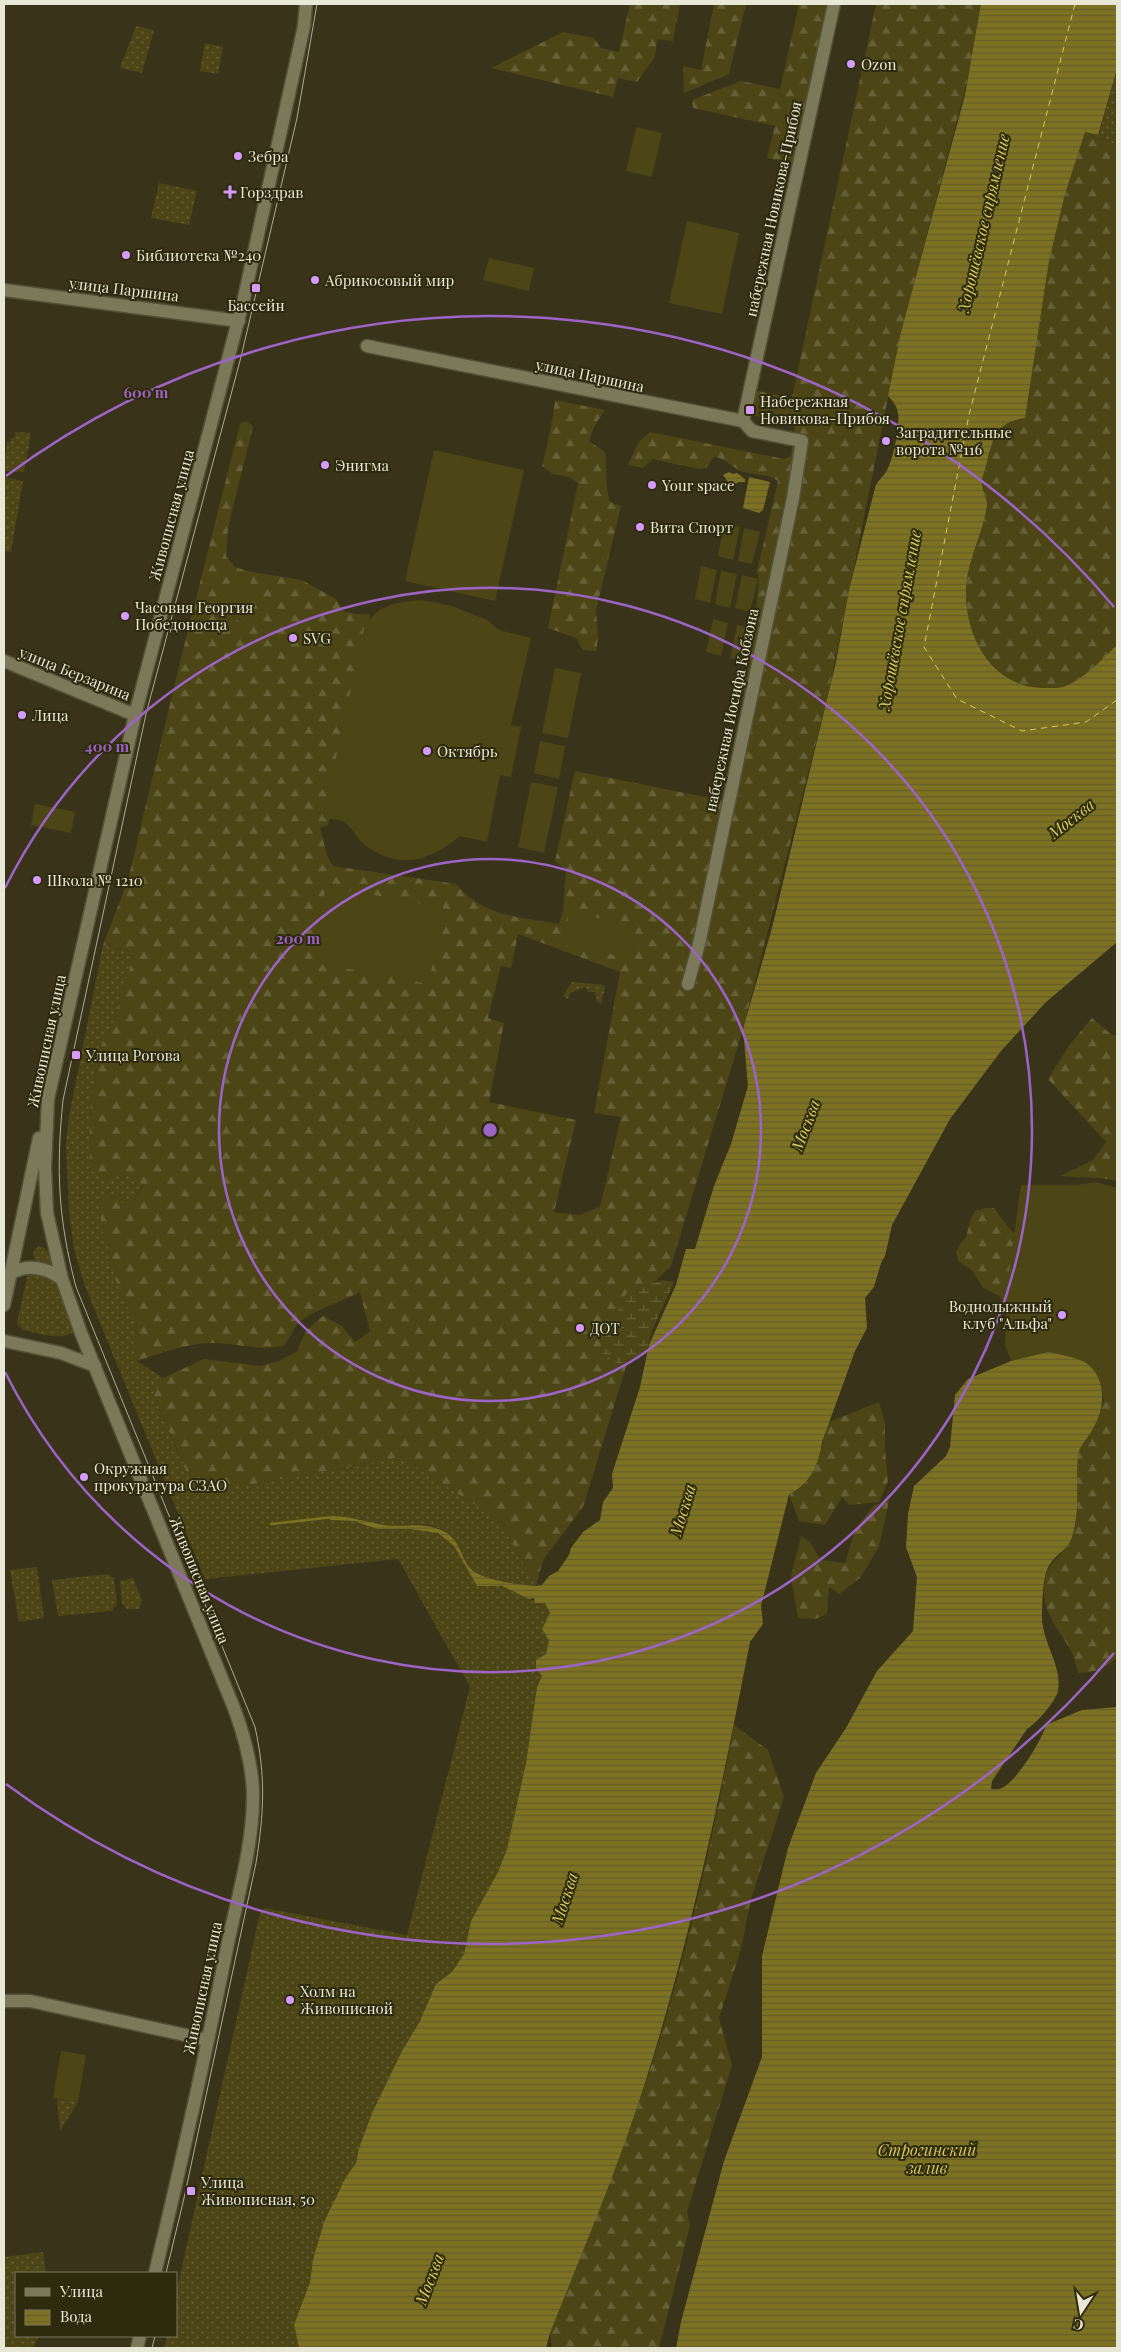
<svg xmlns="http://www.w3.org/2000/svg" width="1121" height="2352" font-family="'Playfair Display',serif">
	<defs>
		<pattern id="grass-dots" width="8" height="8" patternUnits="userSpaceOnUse" patternTransform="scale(1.25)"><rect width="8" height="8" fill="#4c4516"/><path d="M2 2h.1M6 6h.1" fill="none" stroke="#666037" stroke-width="1.8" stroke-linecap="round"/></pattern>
		<pattern id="forest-firs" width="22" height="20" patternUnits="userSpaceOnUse" patternTransform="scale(1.25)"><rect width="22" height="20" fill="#4c4516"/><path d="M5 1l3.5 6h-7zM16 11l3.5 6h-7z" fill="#666037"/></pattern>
		<pattern id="wetland-marsh" width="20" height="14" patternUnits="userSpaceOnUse" patternTransform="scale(1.25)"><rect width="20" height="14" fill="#4c4516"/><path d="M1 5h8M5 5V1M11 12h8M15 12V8" fill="none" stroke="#666037"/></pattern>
		<pattern id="water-rules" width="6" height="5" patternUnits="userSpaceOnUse" patternTransform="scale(1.25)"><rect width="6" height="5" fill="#7d7221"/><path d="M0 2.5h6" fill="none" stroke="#645e2f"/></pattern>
	</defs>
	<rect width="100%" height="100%" fill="#393419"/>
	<path fill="url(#grass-dots)" d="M 136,26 L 154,30 L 142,73 L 120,68 Z
		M 205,43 L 223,47 L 218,74 L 200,71 Z
		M 1117,69 L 1117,145 L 1085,132 L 1099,134 Z
		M 159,183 L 197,191 L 189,225 L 151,218 Z
		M 15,432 L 31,433 L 24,472 L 4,471 L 7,442 L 10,442 L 11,438 L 15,438 Z
		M 4,477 L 23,481 L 11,552 L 4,551 Z
		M 103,945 L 134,953 L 116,1016 L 100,1049 L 91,1101 L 89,1143 L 124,1174 L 144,1184 L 127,1208 L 108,1248 L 121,1296 L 137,1323 L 134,1341 L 137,1361 L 163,1378 L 154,1396 L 178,1453 L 205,1488 L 229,1484 L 255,1484 L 401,1457 L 500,1521 L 536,1586 C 520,1585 480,1580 470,1568 C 458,1553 461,1539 440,1529 C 421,1520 402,1528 383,1525 C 362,1521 352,1514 330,1520 L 354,1521 L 377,1529 L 409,1529 L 438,1533 L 454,1546 L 477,1586 L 502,1586 L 529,1599 L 545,1603 L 550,1613 L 542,1629 L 549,1640 L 546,1654 L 536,1668 L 542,1676 L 537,1687 L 526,1763 L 507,1849 L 498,1872 L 471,1921 L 464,1954 L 452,1972 L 436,1984 L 420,2021 L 402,2051 L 372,2113 L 359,2148 L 356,2163 L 346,2177 L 313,2260 L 310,2282 L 294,2325 L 299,2348 L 164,2348 L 167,2336 L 176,2336 L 176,2294 L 260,1913 L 264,1908 L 407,1935 L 470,1687 L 398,1559 L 205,1579 L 84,1284 L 74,1249 L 69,1212 L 66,1144 L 69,1116 Z
		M 572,982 L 604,985 L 605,988 L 601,1004 L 596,1001 L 597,998 L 594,992 L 588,992 L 586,987 L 570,993 L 568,999 L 563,996 Z
		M 39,1246 C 50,1249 50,1255 53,1265 L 35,1260 L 33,1252 Z
		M 28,1273 L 56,1278 L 75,1331 C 61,1342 39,1333 22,1330 L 17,1323 Z
		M 37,1567 L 44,1618 L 19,1622 L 10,1570 Z
		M 108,1574 L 114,1578 L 117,1603 L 112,1611 L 58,1616 L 52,1580 Z
		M 133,1578 L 142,1600 L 139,1609 L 127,1609 L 122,1603 L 120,1581 Z
		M 57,2099 L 78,2102 L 60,2131 Z
		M 43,2252 L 46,2273 L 16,2273 L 16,2336 L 39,2336 L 33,2348 L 4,2348 L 4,2257 Z"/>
	<path fill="url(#forest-firs)" fill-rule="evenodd" d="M 630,4 L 680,4 L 673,41 L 657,39 L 655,57 L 637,82 L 618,78 L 613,97 L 491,68 L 563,32 L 594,38 L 601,48 L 619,52 Z
		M 714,4 L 746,4 L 729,74 L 684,93 L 683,66 L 701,70 Z
		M 799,4 L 831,4 L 795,164 L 767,158 L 775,126 L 693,108 L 692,100 L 741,81 L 780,89 Z
		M 876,4 L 983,4 L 965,90 L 902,329 L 828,695 L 743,1029 L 671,1266 L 651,1285 L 583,1507 L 543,1560 L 536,1586 L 500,1521 L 401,1457 L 255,1484 L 229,1484 L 205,1488 L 190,1480 L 154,1396 L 163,1378 L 204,1359 L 261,1366 L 279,1361 L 298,1351 C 302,1334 309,1327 323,1316 L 342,1326 L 355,1342 L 370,1332 L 360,1292 C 341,1302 311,1310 297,1325 C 292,1331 289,1339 284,1346 C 260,1351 240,1344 216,1343 C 189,1342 162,1353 137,1361 L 133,1341 L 137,1323 L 121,1296 L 114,1274 L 108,1248 L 101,1227 L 101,1199 L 117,1194 L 127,1208 L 144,1185 L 124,1174 L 104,1182 L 91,1167 L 89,1143 L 91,1101 L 100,1049 L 116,1016 L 134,953 L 103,945 L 128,880 L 181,658 L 240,424 L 246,421 L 253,426 L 228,528 L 226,556 L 235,567 L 247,571 L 302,580 L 336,599 L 343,611 L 356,614 L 370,614 L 328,825 L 320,828 L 327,855 L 333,866 L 456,884 C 484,917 519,917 559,924 L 563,910 L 566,870 L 555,861 L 575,771 L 735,803 L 751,718 L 750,695 L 743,692 L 758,621 C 752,601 763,588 757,571 L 778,481 C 768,473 756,476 744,472 C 731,468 727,458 714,457 L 706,468 L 699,469 L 653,459 L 643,468 L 628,465 L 638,443 L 650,432 L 784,459 L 791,456 L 795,426 L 748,414 L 753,390 L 792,398 ZM 518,934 L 620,972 L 594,1113 L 621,1117 L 600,1207 L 579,1215 L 554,1212 L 576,1120 L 489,1102 L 504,1023 L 488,1018 L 501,966 L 511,968 Z
		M 1085,132 L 1117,145 L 1117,645 C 1103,658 1088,675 1070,684 C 1061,689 1051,688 1041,688 C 989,685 964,634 966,587 C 968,559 983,533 987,506 C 988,500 982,492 982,484 C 982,477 985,469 987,462 C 993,437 997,422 1025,418 L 1049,261 L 1065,194 Z
		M 555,400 L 605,410 L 595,425 L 589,441 L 605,452 C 607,469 605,487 610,502 L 621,506 L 596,610 L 598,639 L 596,651 L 583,650 L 576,638 L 548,628 L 578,483 L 569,477 L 553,474 L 542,466 C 548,444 552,423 555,400 Z
		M 1092,1018 L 1112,1035 L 1117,1035 L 1117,1181 C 1099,1176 1079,1178 1060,1176 L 1093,1160 L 1106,1142 L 1048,1079 L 1070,1044 Z
		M 985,1208 L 994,1208 L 1012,1232 L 1031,1236 L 1011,1311 L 999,1296 L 982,1287 L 973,1271 L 958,1261 L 956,1252 L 960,1244 L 966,1237 L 971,1218 L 975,1211 Z
		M 1117,1386 L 1117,1657 C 1106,1669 1095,1672 1078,1673 C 1076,1666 1075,1658 1071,1651 C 1061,1632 1045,1617 1044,1593 C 1043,1561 1061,1561 1072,1537 C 1083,1511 1072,1481 1078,1454 C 1080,1443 1088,1437 1094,1428 C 1099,1419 1099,1408 1104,1400 C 1107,1395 1113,1390 1117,1386 Z
		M 879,1402 L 885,1424 L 885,1450 L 888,1481 L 879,1502 L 849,1505 L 842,1497 L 825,1525 L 799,1521 L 789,1494 C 819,1483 819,1448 829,1422 Z
		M 889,1501 L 879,1547 L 860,1578 L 839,1594 L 829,1587 L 827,1614 L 815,1619 L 798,1618 L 791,1577 L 801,1536 L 810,1542 L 821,1560 L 845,1563 L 855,1530 L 874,1505 Z
		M 734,1725 L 768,1750 L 784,1797 L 751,1899 L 741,1949 L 719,2018 L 732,2065 L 687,2212 L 690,2226 L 659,2348 L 552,2348 L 550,2333 C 582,2251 616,2169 645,2085 C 684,1968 711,1846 734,1725 Z"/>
	<path fill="url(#wetland-marsh)" d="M 663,1280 L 674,1282 L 652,1331 L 646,1354 L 618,1364 L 599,1351 L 628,1290 Z"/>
	<path fill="#4c4516" d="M 636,127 L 662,133 L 652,177 L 626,171 Z
		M 687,221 L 739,233 L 722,314 L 669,303 Z
		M 489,258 L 534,268 L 529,291 L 483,280 Z
		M 434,450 L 524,470 L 495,601 L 405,581 Z
		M 724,524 L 740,527 L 733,560 L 718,556 Z
		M 744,528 L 760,532 L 752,564 L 738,561 Z
		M 701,566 L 717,570 L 710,603 L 695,599 Z
		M 721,571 L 737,574 L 730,608 L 715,604 Z
		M 742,575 L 758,579 L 750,612 L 735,608 Z
		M 231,579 L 251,583 L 243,622 L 224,617 Z
		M 422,600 L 452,606 L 487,620 L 499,630 L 531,638 L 511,725 L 521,727 L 511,777 L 500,775 L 487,842 L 460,836 C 430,861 401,870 366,846 C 357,840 352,825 342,821 C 336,819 329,819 323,817 L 364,629 C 376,604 397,602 422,600 Z
		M 713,619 L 728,623 L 721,656 L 706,652 Z
		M 737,625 L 753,628 L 745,661 L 730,658 Z
		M 555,668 L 581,673 L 568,738 L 542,733 Z
		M 540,741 L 565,746 L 559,779 L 534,773 Z
		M 531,782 L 558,787 L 544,853 L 518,847 Z
		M 35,804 L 75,812 L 71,833 L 31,825 Z
		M 326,886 L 443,908 L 429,984 L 312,962 Z
		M 569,913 L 637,925 L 631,958 L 563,945 Z
		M 1096,1182 L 1117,1188 L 1117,1386 L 1104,1400 L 1099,1380 L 1048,1352 L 1011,1361 L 1005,1345 L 1007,1286 L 1021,1185 L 1077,1185 Z
		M 61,2051 L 86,2055 L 78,2102 L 53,2098 Z"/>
	<path fill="url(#water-rules)" d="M 981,4 L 1117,4 L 1117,69 L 1098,135 L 1085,132 L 1065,194 L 1049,261 L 1025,418 C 997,422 993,437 987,462 C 985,469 982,477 982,484 C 982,492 988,500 987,506 C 983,533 968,559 966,587 C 964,634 989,685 1041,688 C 1051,688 1061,689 1070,684 C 1088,675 1103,658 1117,645 L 1117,942 L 1046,1002 L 1001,1051 L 950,1119 L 892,1225 L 885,1256 L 881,1263 L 874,1287 L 865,1298 L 867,1328 L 855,1351 L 822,1442 C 819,1464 810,1485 789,1494 L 761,1606 L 763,1624 L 750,1642 C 721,1791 691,1938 645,2083 C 618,2168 583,2250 550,2333 L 546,2348 L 299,2348 L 294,2325 L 310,2282 L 313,2260 L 324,2222 L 346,2177 L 356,2163 L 359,2148 L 372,2113 L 402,2051 L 420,2021 L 436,1984 L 452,1972 L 464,1954 L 471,1921 L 498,1872 L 507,1849 L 526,1763 L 537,1687 L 542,1676 L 536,1668 L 536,1660 L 546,1654 L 549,1640 L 542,1629 L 550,1613 L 545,1603 L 535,1603 L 534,1598 L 529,1599 L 502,1586 L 477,1586 L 454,1546 L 438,1533 L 409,1529 L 377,1529 L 354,1521 L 330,1520 L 331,1516 C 350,1516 366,1522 384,1525 C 404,1528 421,1521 441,1530 C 461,1539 458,1553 470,1568 C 480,1580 520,1585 536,1586 L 542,1585 L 549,1576 L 558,1571 L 569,1555 L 571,1548 L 583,1532 L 600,1520 L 603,1502 L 613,1488 L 612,1474 L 640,1387 L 649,1345 L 676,1285 L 686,1249 L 695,1249 L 714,1186 L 731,1144 L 748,1086 L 743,1029 L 772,928 L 836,662 L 849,590 L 875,488 C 877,481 882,478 886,472 C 893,461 900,426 898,413 C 897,406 893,401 888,396 L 901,332 L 965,95 Z
		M 729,472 L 733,474 L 737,473 L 745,479 L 745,482 L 739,482 L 731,486 L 723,475 Z
		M 749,477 L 770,482 L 763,510 L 759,513 L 743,508 Z
		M 1048,1352 C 1058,1354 1079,1358 1086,1363 C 1107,1378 1105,1407 1094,1427 C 1089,1437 1081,1443 1078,1454 C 1075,1482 1081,1510 1072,1537 C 1068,1550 1057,1553 1050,1564 C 1042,1576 1043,1598 1042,1613 C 1040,1640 1063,1665 1058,1691 C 1055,1702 1037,1723 1027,1729 L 992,1781 L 991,1789 C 994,1789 999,1790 1002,1788 C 1016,1782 1042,1740 1046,1725 L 1082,1710 L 1117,1707 L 1117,2348 L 676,2348 L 681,2322 L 724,2161 L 762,2057 L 762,1956 L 788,1848 L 816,1773 L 846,1728 L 877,1671 L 913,1631 L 917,1577 L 906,1547 L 908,1514 L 914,1486 L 946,1456 L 950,1447 L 955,1395 L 968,1379 L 1011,1361 Z"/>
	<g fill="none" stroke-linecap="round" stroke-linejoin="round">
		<path stroke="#7d7221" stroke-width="2.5" d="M 271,1524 L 334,1517"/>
		<path stroke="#d9ca5e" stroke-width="1" stroke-dasharray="6 5" stroke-linecap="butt" d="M 1075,4 L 969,415 L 924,647 L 957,699 L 1022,731 L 1086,722 L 1117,700"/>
		<defs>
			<path id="minor" d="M 4,290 L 239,321
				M 367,346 L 743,421 L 752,431 L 802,441 L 793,498 L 699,944 L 688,984
				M 743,421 L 834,4
				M 4,661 L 135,715
				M 11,1273 C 28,1264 46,1267 62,1279
				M 4,1305 L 39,1138
				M 4,1341 L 61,1353 L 95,1366
				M 4,2001 L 30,2001 L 208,2040
				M 155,2273 C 181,2165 205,2057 227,1948 C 237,1898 254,1844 253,1792 C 252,1762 244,1735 234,1708 L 81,1333 L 62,1279 L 47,1213 L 45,1168 L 48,1099 L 135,715 L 244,298 L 304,26 L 306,4
				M 137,2348 L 140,2336"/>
		</defs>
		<use href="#minor" stroke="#545138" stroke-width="15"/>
		<use href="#minor" stroke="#7c785a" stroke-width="12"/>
		<path stroke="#adaa95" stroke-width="1" d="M 166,2273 L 184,2198 L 256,1863 C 264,1813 266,1777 255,1727 L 76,1287 C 58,1219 56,1169 63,1100 L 146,714 L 241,357 L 297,118 L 317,4
			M 152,2348 L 155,2336"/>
	</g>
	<g fill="none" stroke="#9c64c6" stroke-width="2.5">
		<circle cx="490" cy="1130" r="271"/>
		<path d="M5 888A542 542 0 1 1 5 1372"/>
		<path d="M1114 1653A814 814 0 0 1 6 1784M6 476A814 814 0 0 1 1114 607"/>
	</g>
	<g fill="#d59bfb" stroke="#2e2a0e" stroke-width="2">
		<circle cx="851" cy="64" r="5"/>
		<circle cx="238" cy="156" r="5"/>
		<path d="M227.5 184.5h5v5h5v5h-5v5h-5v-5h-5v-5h5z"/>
		<circle cx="126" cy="255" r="5"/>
		<circle cx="315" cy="280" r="5"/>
		<rect x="251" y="283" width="10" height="10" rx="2.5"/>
		<rect x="745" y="405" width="10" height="10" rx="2.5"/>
		<circle cx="886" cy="441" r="5"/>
		<circle cx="325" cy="465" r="5"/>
		<circle cx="652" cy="485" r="5"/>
		<circle cx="640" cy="527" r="5"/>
		<circle cx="125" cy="616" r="5"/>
		<circle cx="293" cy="638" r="5"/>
		<circle cx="22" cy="715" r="5"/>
		<circle cx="427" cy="751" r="5"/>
		<circle cx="37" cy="880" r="5"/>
		<rect x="71" y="1050" width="10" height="10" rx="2.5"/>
		<circle cx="1062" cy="1315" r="5"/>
		<circle cx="580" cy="1328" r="5"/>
		<circle cx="84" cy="1477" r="5"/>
		<circle cx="290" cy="2000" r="5"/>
		<rect x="186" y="2186" width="10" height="10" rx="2.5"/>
	</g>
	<g text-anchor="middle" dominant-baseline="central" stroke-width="4" stroke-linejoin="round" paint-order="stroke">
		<g font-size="15" fill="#e9e7d6" stroke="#2e2a0e" text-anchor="start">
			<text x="861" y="64">Ozon</text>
			<text x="248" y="156">Зебра</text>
			<text x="240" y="192">Горздрав</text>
			<text x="136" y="255">Библиотека №240</text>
			<text x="325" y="280">Абрикосовый мир</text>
			<text x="256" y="305" text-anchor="middle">Бассейн</text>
			<text x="760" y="401">Набережная<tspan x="760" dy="17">Новикова-Прибоя</tspan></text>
			<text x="896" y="432">Заградительные<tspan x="896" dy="17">ворота №116</tspan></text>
			<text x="335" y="465">Энигма</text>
			<text x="662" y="485">Your space</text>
			<text x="650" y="527">Вита Спорт</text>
			<text x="135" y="607">Часовня Георгия<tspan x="135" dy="17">Победоносца</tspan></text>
			<text x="303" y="638">SVG</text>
			<text x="32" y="715">Лица</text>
			<text x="437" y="751">Октябрь</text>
			<text x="47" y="880">Школа № 1210</text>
			<text x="86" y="1055">Улица Рогова</text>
			<text x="1052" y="1306" text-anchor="end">Воднолыжный<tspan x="1052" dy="17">клуб "Альфа"</tspan></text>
			<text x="590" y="1328">ДОТ</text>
			<text x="94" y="1468">Окружная<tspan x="94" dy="17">прокуратура СЗАО</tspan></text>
			<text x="300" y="1991">Холм на<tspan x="300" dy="17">Живописной</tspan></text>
			<text x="201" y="2182">Улица<tspan x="201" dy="17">Живописная, 50</tspan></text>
		</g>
		<g font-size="15" fill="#e9e7d6" stroke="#2e2a0e">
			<text transform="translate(773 209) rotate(-78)">набережная Новикова-Прибоя</text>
			<text transform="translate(124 289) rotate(7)">улица Паршина</text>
			<text transform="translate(590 375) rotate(12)">улица Паршина</text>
			<text transform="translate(171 515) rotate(-75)">Живописная улица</text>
			<text transform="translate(75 673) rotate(22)">улица Берзарина</text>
			<text transform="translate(731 710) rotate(-78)">набережная Иосифа Кобзона</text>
			<text transform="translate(46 1041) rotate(-78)">Живописная улица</text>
			<text transform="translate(200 1580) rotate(68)">Живописная улица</text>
			<text transform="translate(202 1988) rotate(-78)">Живописная улица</text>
		</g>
		<g font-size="16" font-style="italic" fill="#d9ca5e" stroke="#2e2a0e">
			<text transform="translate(983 223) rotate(-77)">Хорошёвское спрямление</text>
			<text transform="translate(899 620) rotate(-80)">Хорошёвское спрямление</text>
			<text transform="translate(1071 818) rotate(-38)">Москва</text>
			<text transform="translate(805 1125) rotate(-69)">Москва</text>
			<text transform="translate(682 1510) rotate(-73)">Москва</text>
			<text transform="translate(564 1898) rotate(-72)">Москва</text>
			<text x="927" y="2149">Строгинский<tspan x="927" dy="18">залив</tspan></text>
			<text transform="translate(429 2279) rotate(-69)">Москва</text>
		</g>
	</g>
	<circle cx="490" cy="1130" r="8" fill="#9c64c6" stroke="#2e2a0e" stroke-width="2.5"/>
	<g font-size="15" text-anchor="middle" font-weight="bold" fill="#9c64c6" stroke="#2e2a0e" stroke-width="4" stroke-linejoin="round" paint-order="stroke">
		<text x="146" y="398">600 m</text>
		<text x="107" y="752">400 m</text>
		<text x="298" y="944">200 m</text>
	</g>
	<rect width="1121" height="2352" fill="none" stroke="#e9e7d6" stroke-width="10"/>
	<rect x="15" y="2272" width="162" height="65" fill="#2e2a0e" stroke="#79765e"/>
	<rect x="25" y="2288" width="25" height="8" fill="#7c785a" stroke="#79765e"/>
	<text x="60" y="2297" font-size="15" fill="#e9e7d6">Улица</text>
	<rect x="25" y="2310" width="25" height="15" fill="url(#water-rules)" stroke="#79765e"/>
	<text x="60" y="2322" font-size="15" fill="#e9e7d6">Вода</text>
	<g transform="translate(1081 2312) rotate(192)" stroke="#2e2a0e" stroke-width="4" paint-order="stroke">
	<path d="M0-4L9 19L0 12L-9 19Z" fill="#e9e7d6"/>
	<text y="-8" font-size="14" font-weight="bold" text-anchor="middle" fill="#e9e7d6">С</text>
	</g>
</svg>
